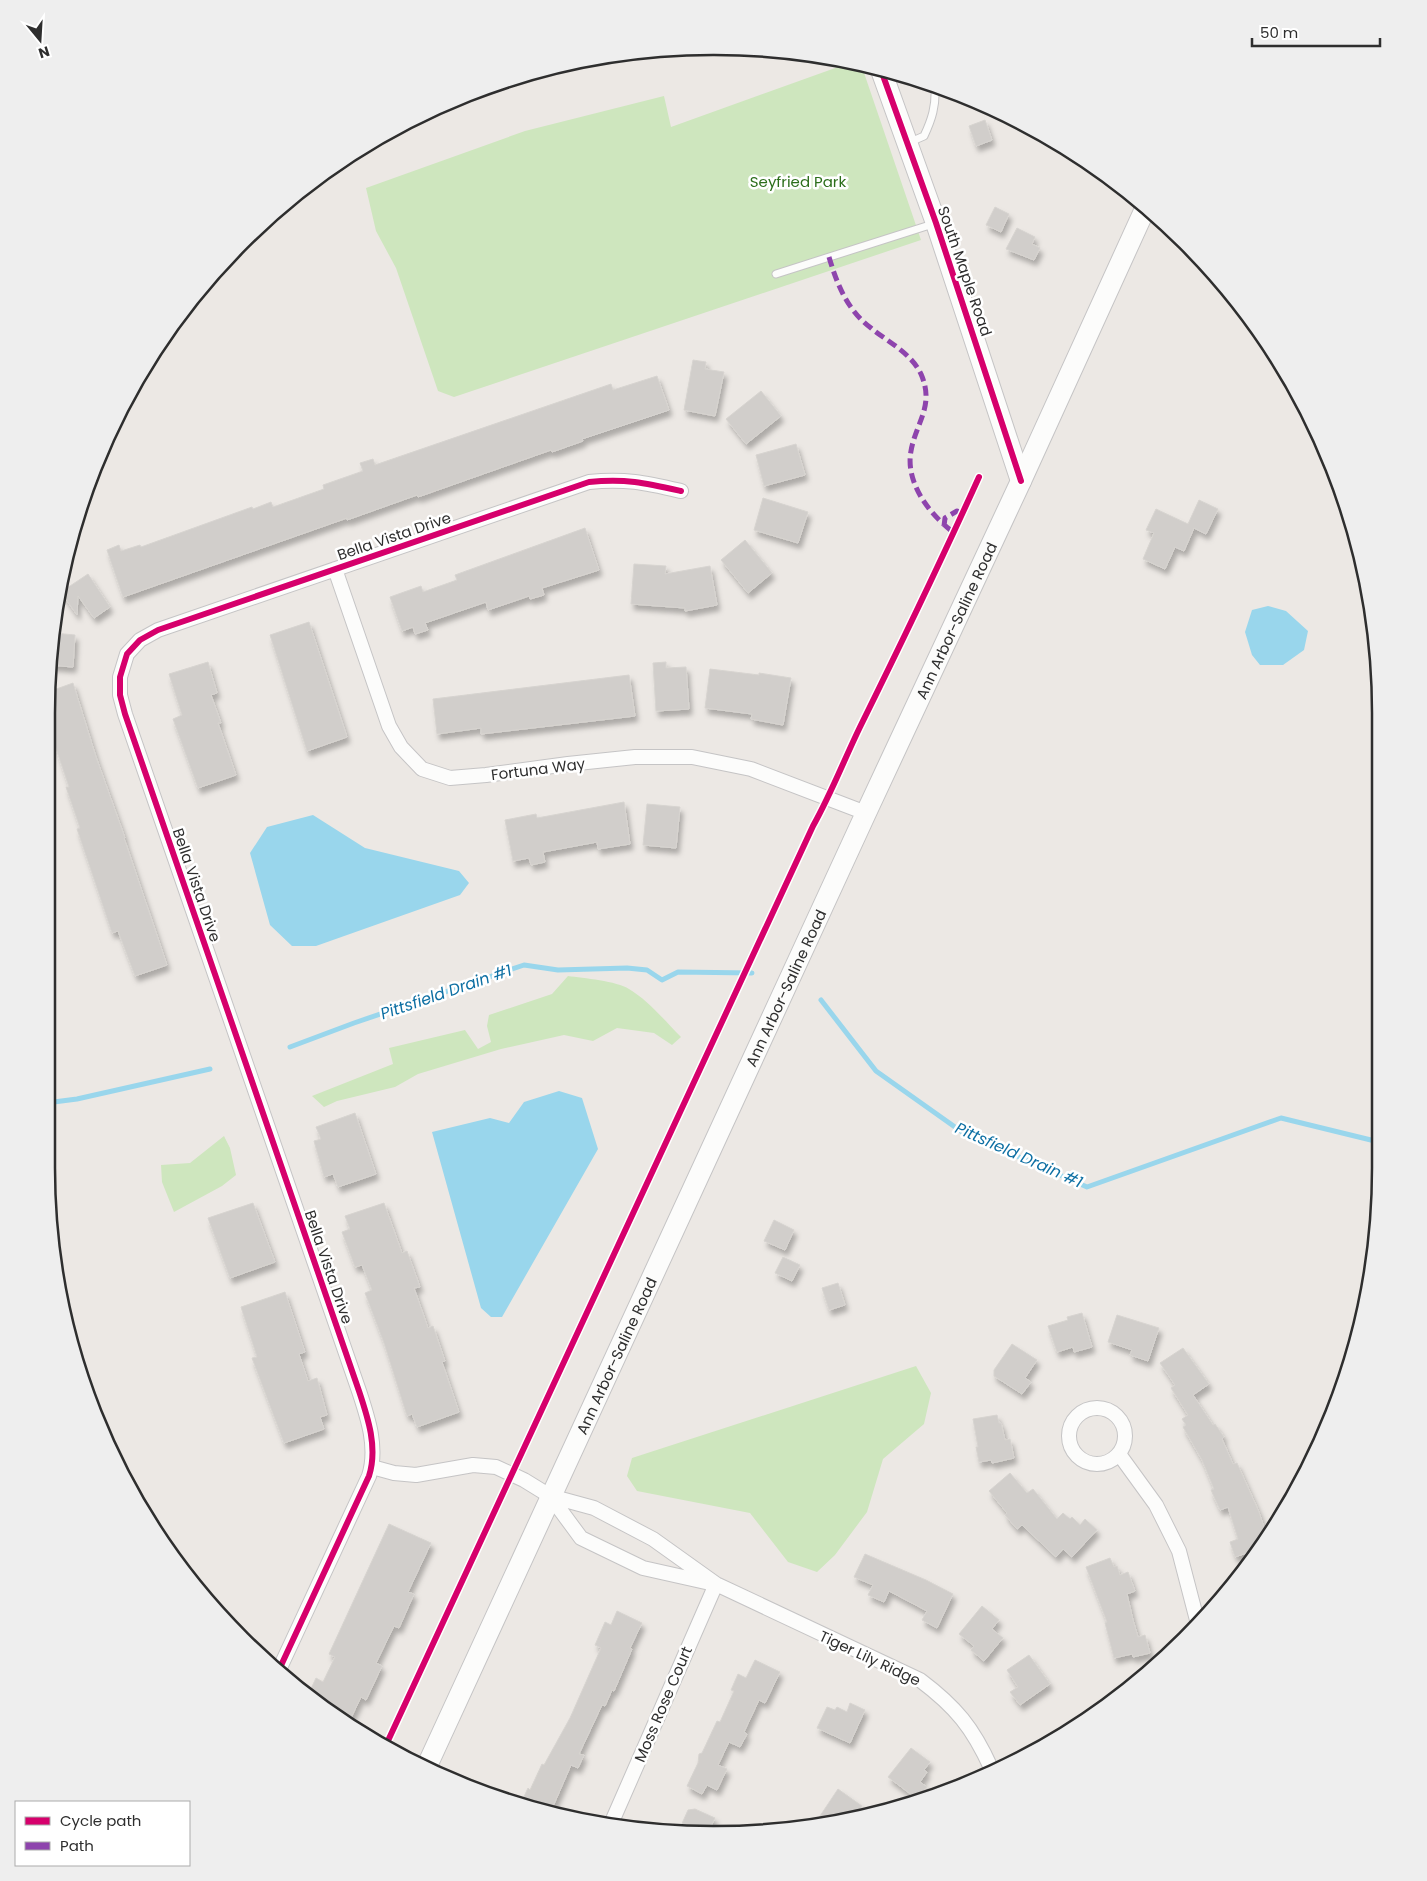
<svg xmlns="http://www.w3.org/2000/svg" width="1427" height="1881" font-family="Poppins,sans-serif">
	<defs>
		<filter id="shadow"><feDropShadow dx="3" dy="5.5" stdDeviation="2.5" flood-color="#0004"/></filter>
	</defs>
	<rect width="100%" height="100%" fill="#ece8e4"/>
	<path fill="#cee6be" d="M 852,62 L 861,64 L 921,240 L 454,397 L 438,391 L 396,268 L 376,231 L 366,188 L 525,131 L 664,96 L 671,127 Z
		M 568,976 C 583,978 617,981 629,989 C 649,1001 665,1021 681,1037 L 672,1045 L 654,1033 L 617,1028 L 593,1041 L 564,1035 L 501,1049 L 418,1074 L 395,1087 L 337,1101 L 324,1107 L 312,1096 L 393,1064 L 389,1048 L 465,1030 L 478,1049 L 491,1042 L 487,1026 L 489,1015 L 552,994 Z
		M 224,1136 L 230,1148 L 236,1175 L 222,1186 L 174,1212 L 162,1182 L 161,1165 L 190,1163 Z
		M 916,1366 L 931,1393 L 924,1424 L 883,1459 L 867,1512 L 835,1555 L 817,1572 L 788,1562 L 750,1513 L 637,1491 L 627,1476 L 632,1458 Z"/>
	<path fill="#99d6ec" d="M 1268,606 L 1286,611 L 1308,631 L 1304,650 L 1283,665 L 1260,665 L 1252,655 L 1245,632 L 1252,610 Z
		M 313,815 L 365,848 L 459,871 L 469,883 L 460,895 L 316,946 L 292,946 L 270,925 L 250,853 L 267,827 Z
		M 559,1091 L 582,1098 L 598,1149 L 502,1317 L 491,1317 L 481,1308 L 432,1132 L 490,1118 L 509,1123 L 524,1102 Z"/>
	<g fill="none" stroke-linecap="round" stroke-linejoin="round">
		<path stroke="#99d6ec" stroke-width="5" d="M 821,1000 L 876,1071 L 962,1132 L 1087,1187 L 1281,1118 L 1375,1141
			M 290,1047 L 354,1023 L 524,965 L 558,970 L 627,968 L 647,970 L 662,980 L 678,972 L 752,973
			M 46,1103 L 77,1099 L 210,1069"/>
	</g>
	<path fill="#d1cecb" stroke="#d7d4d0" filter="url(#shadow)" d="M 985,120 L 992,140 L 976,146 L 969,126 Z
		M 995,207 L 1009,214 L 1001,232 L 986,225 Z
		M 1017,228 L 1035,237 L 1032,244 L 1040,248 L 1034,260 L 1006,249 Z
		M 693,360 L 706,362 L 705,369 L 724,372 L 715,416 L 684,410 Z
		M 657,376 L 669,410 L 582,439 L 583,441 L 552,452 L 551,450 L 418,497 L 417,495 L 347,520 L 347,518 L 123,597 L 107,550 L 119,545 L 121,551 L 140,545 L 141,547 L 252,507 L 253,509 L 271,502 L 273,507 L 324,489 L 323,485 L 363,471 L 360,463 L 373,459 L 375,465 L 611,384 L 613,390 Z
		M 761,391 L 781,416 L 746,444 L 726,419 Z
		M 796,444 L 805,475 L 764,486 L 756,455 Z
		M 763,498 L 808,512 L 798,543 L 754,530 Z
		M 1199,500 L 1218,509 L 1206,534 L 1194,528 L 1184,551 L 1175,547 L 1165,569 L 1143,559 L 1154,533 L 1146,530 L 1156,509 L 1188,524 Z
		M 585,528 L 599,570 L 542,588 L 544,595 L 530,599 L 529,596 L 488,610 L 486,602 L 425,623 L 428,630 L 415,634 L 413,627 L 402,631 L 390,597 L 421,586 L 423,592 L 457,580 L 455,575 Z
		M 745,540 L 772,573 L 748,593 L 721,560 Z
		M 634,564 L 666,566 L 665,574 L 710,566 L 717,605 L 685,611 L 685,608 L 631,604 Z
		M 88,574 L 110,607 L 94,618 L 78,596 L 77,615 L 61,592 Z
		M 309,622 L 347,737 L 307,751 L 270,635 Z
		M 54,633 L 75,635 L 73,667 L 49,665 Z
		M 208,662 L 217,693 L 211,695 L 221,723 L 218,723 L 236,775 L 198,788 L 173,719 L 182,715 L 169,674 Z
		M 666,662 L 666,668 L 686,667 L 689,709 L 656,711 L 653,663 Z
		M 710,669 L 759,675 L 759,673 L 791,678 L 783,725 L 751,719 L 752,714 L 705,708 Z
		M 629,675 L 635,716 L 481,734 L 481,728 L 437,734 L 433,699 Z
		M 73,683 L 96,757 L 125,838 L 124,838 L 167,965 L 135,976 L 118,931 L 112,933 L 102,903 L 77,829 L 80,828 L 66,787 L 69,787 L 48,725 L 48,692 Z
		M 624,802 L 630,844 L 598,849 L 597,842 L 543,852 L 545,862 L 531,865 L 529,858 L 513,861 L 505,820 L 536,814 L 537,818 Z
		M 647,804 L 680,807 L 676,848 L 643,845 Z
		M 355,1113 L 376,1174 L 338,1187 L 333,1174 L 324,1177 L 314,1141 L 321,1139 L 316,1127 Z
		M 253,1203 L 275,1262 L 230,1278 L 208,1218 Z
		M 384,1203 L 402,1253 L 407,1251 L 420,1287 L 414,1288 L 428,1328 L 433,1326 L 445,1361 L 442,1362 L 459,1412 L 417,1427 L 412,1414 L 407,1416 L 384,1343 L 365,1293 L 372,1290 L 362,1265 L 355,1267 L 342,1232 L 350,1229 L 345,1216 Z
		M 774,1220 L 794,1230 L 785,1250 L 764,1241 Z
		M 783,1257 L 800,1265 L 792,1281 L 775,1273 Z
		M 838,1283 L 845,1305 L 829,1310 L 822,1288 Z
		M 285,1292 L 305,1352 L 299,1354 L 308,1381 L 317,1378 L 327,1415 L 320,1417 L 324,1429 L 284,1443 L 252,1358 L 257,1357 L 241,1307 Z
		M 1082,1313 L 1092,1347 L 1074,1352 L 1073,1347 L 1057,1352 L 1048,1326 L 1068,1320 L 1067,1317 Z
		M 1117,1315 L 1159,1328 L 1148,1361 L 1130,1355 L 1132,1350 L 1108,1342 Z
		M 1012,1344 L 1037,1360 L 1025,1378 L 1031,1382 L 1022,1394 L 994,1376 L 994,1370 Z
		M 1183,1348 L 1209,1384 L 1193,1395 L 1213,1425 L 1215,1424 L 1224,1437 L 1222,1439 L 1233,1464 L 1237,1463 L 1259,1512 L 1268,1539 L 1259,1549 L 1235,1557 L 1230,1542 L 1238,1539 L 1228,1507 L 1220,1510 L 1211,1490 L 1214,1489 L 1202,1460 L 1183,1427 L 1186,1425 L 1182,1419 L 1188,1415 L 1171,1388 L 1175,1385 L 1160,1363 Z
		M 997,1415 L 999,1423 L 1001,1423 L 1005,1440 L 1010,1439 L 1014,1458 L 992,1463 L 991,1460 L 979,1462 L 976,1447 L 978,1447 L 973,1419 Z
		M 1010,1473 L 1027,1493 L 1033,1489 L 1057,1519 L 1063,1513 L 1070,1519 L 1072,1517 L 1080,1525 L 1085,1519 L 1097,1530 L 1072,1557 L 1063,1549 L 1056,1557 L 1022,1525 L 1017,1529 L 1005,1515 L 1007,1513 L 989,1491 Z
		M 389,1524 L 431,1543 L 408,1592 L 414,1594 L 399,1628 L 394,1626 L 376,1663 L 382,1666 L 366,1700 L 361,1697 L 350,1720 L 309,1693 L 316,1678 L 323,1682 L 335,1657 L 329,1654 Z
		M 865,1554 L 926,1580 L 953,1594 L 937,1628 L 922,1620 L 927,1611 L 889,1591 L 884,1602 L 868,1595 L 873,1585 L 854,1577 Z
		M 1110,1558 L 1114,1567 L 1117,1566 L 1120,1575 L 1128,1572 L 1135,1591 L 1127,1594 L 1133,1620 L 1138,1637 L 1145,1635 L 1150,1653 L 1133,1657 L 1132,1654 L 1114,1658 L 1105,1623 L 1107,1622 L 1086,1567 Z
		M 982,1606 L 999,1620 L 992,1629 L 1003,1638 L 984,1661 L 971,1650 L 974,1646 L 959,1634 Z
		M 617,1611 L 642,1623 L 630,1648 L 632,1649 L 614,1691 L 612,1690 L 605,1706 L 602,1705 L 579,1754 L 584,1755 L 578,1768 L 571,1765 L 551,1811 L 522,1801 L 528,1788 L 530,1790 L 542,1764 L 544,1765 L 570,1718 L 601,1648 L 595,1645 L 605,1622 L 611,1625 Z
		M 1029,1655 L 1050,1684 L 1020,1705 L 1010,1692 L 1018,1687 L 1007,1670 Z
		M 755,1660 L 780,1672 L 765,1703 L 759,1700 L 744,1732 L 747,1734 L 740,1747 L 729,1742 L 718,1765 L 727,1769 L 717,1790 L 707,1785 L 702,1794 L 687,1786 L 698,1763 L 699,1754 L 702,1753 L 717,1721 L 720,1722 L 734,1691 L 731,1690 L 738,1674 L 746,1678 Z
		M 850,1703 L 865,1710 L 850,1743 L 817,1728 L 827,1707 L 835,1710 L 837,1707 L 847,1712 Z
		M 911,1748 L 930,1762 L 924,1770 L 927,1772 L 920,1782 L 927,1787 L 917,1799 L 888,1777 Z
		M 838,1789 L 862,1806 L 857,1814 L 816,1822 Z
		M 695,1809 L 715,1818 L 709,1830 L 680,1828 L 688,1810 Z"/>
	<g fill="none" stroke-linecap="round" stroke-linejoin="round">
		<defs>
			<path id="lane" d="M 908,143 L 924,136 C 932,119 936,106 935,87
				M 776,274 L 933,224"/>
			<path id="street" d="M 335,569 L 389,726 L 401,747 L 422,769 L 450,778 L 486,775 L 568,764 L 635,757 L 692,757 L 751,769 L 866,813
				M1069 1436a28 28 0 1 1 56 0a28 28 0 1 1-56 0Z
				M 1119,1454 L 1156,1505 L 1179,1551 L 1198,1624
				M 372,1467 L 394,1473 L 416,1475 L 473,1465 L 496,1467 L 524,1480 L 550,1496 L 594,1508 L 653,1539 L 716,1584 L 920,1680 C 956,1707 973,1728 991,1768
				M 550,1496 L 581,1538 L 643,1568 L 710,1583
				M 278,1672 L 369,1476 C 378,1448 368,1418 359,1391 L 125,714 L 120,695 L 120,677 L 127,654 L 140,640 L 158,630 L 589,482 C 625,478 646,483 681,491
				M 611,1824 L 716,1584"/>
			<g id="secondary">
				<path d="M 881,70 L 936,223 L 1021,481"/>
				<path id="s1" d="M 426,1768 L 866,813 L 1021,481 L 1145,209"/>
			</g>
		</defs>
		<use href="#lane" stroke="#c5c4c5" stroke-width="9"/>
		<use href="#street" stroke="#c5c4c5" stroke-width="16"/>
		<use href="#secondary" stroke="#c5c4c5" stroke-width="22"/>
		<use href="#lane" stroke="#fcfcfb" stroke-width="7"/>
		<use href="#street" stroke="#fcfcfb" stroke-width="14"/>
		<use href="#secondary" stroke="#fcfcfb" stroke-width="20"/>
		<path stroke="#8e44ad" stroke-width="5" stroke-dasharray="10 5" stroke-linecap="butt" d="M 829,257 C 837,284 847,310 871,328 C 888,342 911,353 921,374 C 935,406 916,422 911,451 C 905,482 929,514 953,532
			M 944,526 L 945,518 L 957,511 L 962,514"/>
		<defs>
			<path id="cycleway" d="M 881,70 L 936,223 L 1021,481
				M 278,1672 L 369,1476 C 378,1448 368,1418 359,1391 L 125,714 L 120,695 L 120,677 L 127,654 L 140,640 L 158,630 L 589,482 C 625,478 646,483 681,491
				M 386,1745 L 813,826 C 831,794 844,760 860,727 C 901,644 941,561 979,477"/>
		</defs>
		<use href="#cycleway" stroke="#fff" stroke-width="9"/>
		<use href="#cycleway" stroke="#d6006c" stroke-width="6"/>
	</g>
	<g text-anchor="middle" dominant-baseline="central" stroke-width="5" stroke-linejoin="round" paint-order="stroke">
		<g font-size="15" fill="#2c6e1b" stroke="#fff">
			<text x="798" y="181">Seyfried Park</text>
		</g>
		<g font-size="15" fill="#2e2e2e" stroke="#fff">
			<text transform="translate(965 271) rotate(71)">South Maple Road</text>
			<text transform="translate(394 536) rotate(-19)">Bella Vista Drive</text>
			<text stroke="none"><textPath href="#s1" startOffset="1264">Ann Arbor-Saline Road</textPath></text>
			<text transform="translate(538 769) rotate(-7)">Fortuna Way</text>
			<text transform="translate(197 885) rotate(71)">Bella Vista Drive</text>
			<text stroke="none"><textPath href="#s1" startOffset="859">Ann Arbor-Saline Road</textPath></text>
			<text transform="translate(329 1267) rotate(71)">Bella Vista Drive</text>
			<text stroke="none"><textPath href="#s1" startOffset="454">Ann Arbor-Saline Road</textPath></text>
			<text transform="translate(870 1658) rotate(25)">Tiger Lily Ridge</text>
			<text transform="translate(663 1704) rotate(-67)">Moss Rose Court</text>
		</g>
		<g font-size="16" font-style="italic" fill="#0d6fa3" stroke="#fff">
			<text transform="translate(446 992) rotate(-19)">Pittsfield Drain #1</text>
			<text transform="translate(1019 1155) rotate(24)">Pittsfield Drain #1</text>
		</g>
	</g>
	<path d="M0 0H1427V1881H0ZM713 55H714A658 658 0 0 1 1372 713V1168A658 658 0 0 1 714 1826H713A658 658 0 0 1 55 1168V713A658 658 0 0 1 713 55Z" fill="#eee" fill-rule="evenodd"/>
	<path fill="none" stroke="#2e2e2e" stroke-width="2.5" d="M713 55H714A658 658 0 0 1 1372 713V1168A658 658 0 0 1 714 1826H713A658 658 0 0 1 55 1168V713A658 658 0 0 1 713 55Z"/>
	<rect x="15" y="1801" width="175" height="65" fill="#ffffff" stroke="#ababab"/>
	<rect x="25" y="1817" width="25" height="8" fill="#d6006c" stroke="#ababab"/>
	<text x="60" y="1826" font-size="15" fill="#2e2e2e">Cycle path</text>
	<rect x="25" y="1842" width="25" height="8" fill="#8e44ad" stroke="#ababab"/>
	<text x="60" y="1851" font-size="15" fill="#2e2e2e">Path</text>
	<g transform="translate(40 40) rotate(162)" stroke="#ffffff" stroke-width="4" paint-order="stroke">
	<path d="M0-4L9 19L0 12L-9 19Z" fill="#2e2e2e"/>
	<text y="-8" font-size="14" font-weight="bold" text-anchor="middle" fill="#2e2e2e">N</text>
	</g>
	<path d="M1252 38v8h128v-8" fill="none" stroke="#2e2e2e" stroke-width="2.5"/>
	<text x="1260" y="38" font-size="15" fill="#2e2e2e" stroke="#ffffff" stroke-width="4" paint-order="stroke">50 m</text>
</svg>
